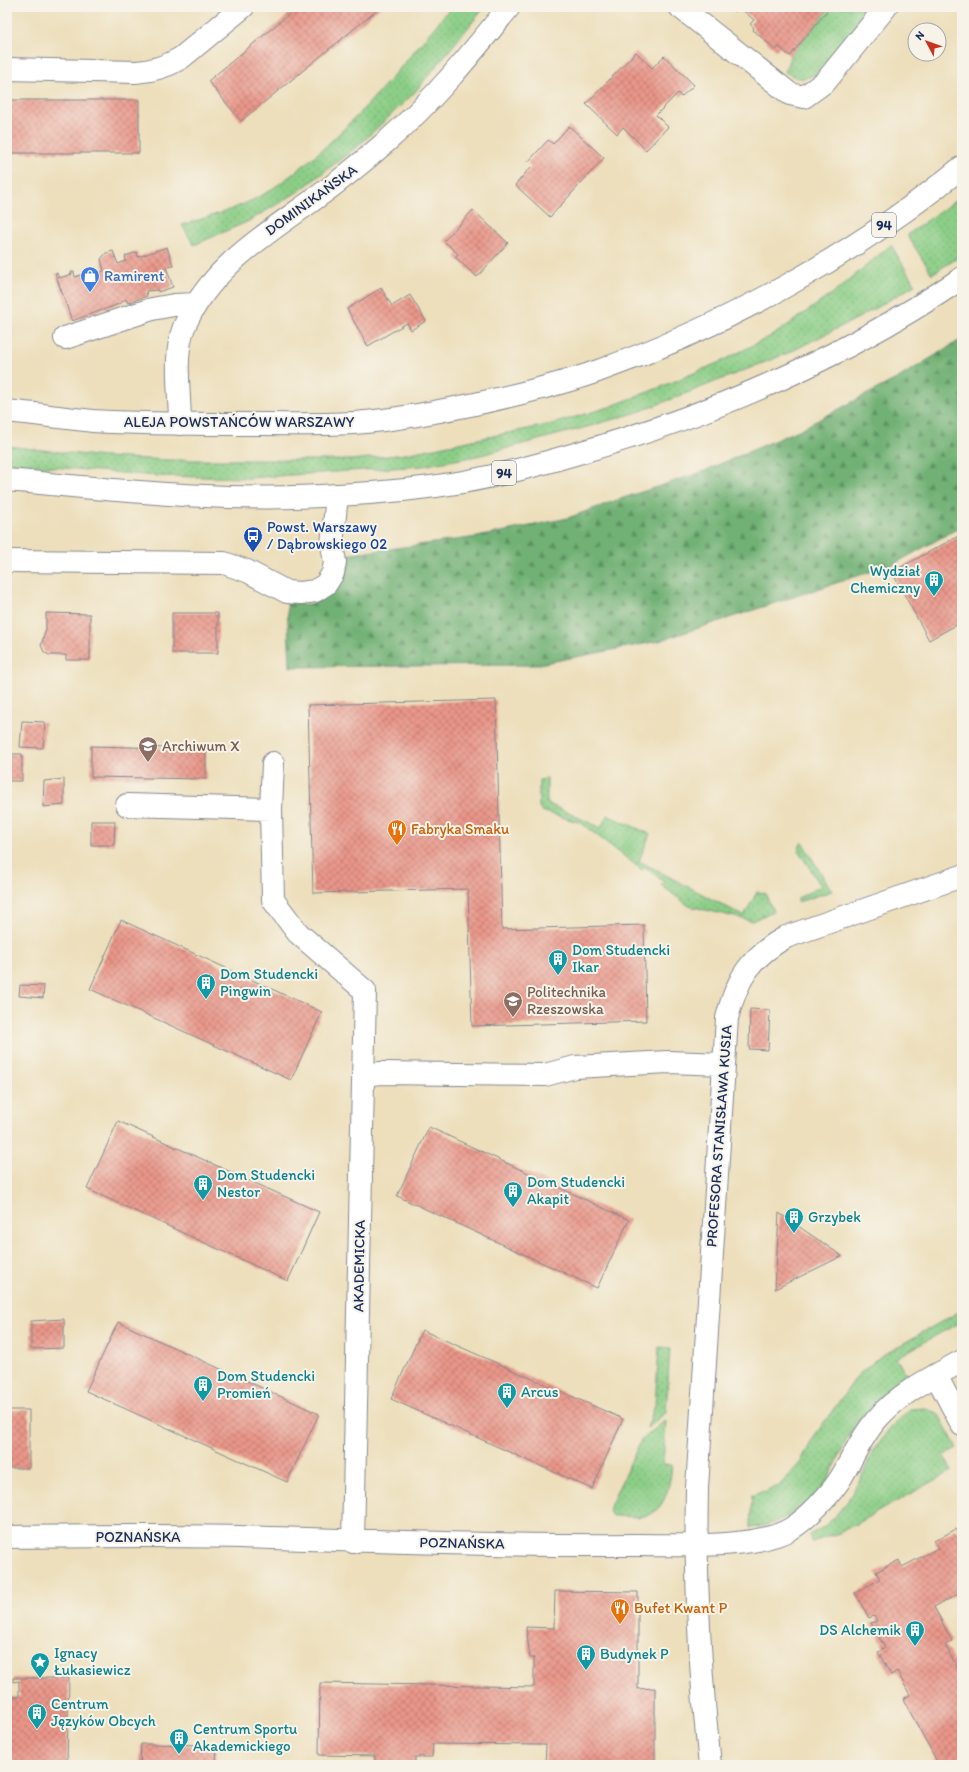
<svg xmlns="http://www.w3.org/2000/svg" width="969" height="1772" font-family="Itim,sans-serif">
	<defs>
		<pattern id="grass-dots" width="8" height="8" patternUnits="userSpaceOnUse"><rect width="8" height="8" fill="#8cce87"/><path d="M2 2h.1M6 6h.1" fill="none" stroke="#78b177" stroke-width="1.8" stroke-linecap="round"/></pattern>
		<pattern id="forest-firs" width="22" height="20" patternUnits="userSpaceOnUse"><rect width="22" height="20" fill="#71b174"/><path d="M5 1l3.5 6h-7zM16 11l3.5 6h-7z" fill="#5c9062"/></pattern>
		<pattern id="building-cross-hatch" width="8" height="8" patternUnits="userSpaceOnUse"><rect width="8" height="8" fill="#ea9689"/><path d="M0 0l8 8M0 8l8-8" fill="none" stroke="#bd7b73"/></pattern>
	</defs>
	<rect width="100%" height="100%" fill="#f7f3e8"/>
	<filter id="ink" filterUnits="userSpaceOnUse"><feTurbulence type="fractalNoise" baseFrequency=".025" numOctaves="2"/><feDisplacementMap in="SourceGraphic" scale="8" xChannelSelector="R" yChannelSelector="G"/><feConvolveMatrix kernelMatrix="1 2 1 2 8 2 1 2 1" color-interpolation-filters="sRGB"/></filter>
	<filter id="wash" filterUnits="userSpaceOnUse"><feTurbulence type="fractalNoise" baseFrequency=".012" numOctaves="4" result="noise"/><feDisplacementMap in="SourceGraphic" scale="16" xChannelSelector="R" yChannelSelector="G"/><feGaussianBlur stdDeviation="0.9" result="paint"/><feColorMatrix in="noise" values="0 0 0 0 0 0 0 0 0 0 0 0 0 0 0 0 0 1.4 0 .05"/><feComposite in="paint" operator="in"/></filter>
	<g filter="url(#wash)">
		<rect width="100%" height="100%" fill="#eddfbc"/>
		<path fill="url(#grass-dots)" stroke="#547e72" d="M 451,7 L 485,7 L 414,93 L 359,145 L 299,191 L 249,221 L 194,245 L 182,225 C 214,215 248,206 275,187 C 344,139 398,71 451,7 Z
			M 830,7 L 871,7 L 816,74 C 801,81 798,79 785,72 L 790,56 Z
			M 962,196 L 962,255 L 932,274 L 907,235 Z
			M 891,245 L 915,285 L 860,317 L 788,353 L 682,395 L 638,412 L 587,427 L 477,456 L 422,466 L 248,478 L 156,476 L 7,463 L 7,446 L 104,457 L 169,460 L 351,460 L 405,454 L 552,424 L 609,407 L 661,387 L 720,362 L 775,334 L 836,291 Z
			M 547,779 L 547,803 L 601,828 L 607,815 L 650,834 L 639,861 L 744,916 L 757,892 L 765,893 L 773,911 L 752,921 L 689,906 L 661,885 L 664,882 L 645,867 L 642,870 L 581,823 L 542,811 L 539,807 L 539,780 Z
			M 802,842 L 832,891 L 798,902 L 798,898 L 821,886 L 798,850 Z
			M 962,1310 L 962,1321 L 896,1358 L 909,1379 C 886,1391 867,1408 852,1430 C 843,1444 838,1461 830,1476 C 816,1503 779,1526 750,1528 L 752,1495 L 779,1486 L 800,1463 L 815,1435 L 858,1375 L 881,1356 Z
			M 659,1347 L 670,1348 L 666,1412 L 647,1428 L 655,1405 Z
			M 926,1408 L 939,1415 L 957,1448 L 944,1456 L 952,1471 L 839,1533 L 812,1542 L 809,1535 L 827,1525 L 847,1502 L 862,1476 L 873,1450 L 890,1428 L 910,1409 Z
			M 666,1420 L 663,1464 L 672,1465 C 670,1483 666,1513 644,1516 C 635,1518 623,1516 613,1516 L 611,1515 L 609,1511 L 611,1504 L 641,1440 Z"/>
		<path fill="url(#forest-firs)" stroke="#467069" d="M 962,339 L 962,526 L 894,564 L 659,641 L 534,665 L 290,667 L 287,602 C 327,611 330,592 345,561 L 345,555 L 477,537 L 568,518 L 617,500 L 669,483 L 704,471 L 799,430 L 898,378 Z"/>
		<g id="blocks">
			<path fill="url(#building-cross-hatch)" d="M 298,7 L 381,7 L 241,121 L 208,81 Z
				M 729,7 L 830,7 L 790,56 L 779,47 L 776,50 L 753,30 L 754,28 L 750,24 L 754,20 L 739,7 L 735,12 Z
				M 636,52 L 652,68 L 664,56 L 694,85 L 681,97 L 678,93 L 656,115 L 668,127 L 646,150 L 623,127 L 617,134 L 586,104 Z
				M 7,100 L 139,100 L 139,153 L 7,153 Z
				M 569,126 L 604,158 L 550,217 L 515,185 L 531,167 L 527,163 L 548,140 L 553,144 Z
				M 473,210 L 508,243 L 477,277 L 455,257 L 458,254 L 444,241 Z
				M 167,247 L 173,266 L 166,267 L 173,287 L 158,292 L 158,290 L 146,291 L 147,296 L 128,303 L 126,299 L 119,304 L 72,321 L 55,273 L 57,273 L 59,278 L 72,274 L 71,272 L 74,272 L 75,277 L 88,272 L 87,270 L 90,270 L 92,276 L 104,271 L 101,259 L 106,253 L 113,251 L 118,264 L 126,261 L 125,256 L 137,252 L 138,257 Z
				M 381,288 L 392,306 L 410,295 L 426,321 L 411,330 L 407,323 L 368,346 L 347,309 Z
				M 962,534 L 962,622 L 929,640 L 892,572 Z
				M 46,613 L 90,614 L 90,660 L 66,660 L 66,655 L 49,655 L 44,652 L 41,645 L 46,630 Z
				M 172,613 L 218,613 L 218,653 L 172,653 Z
				M 496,700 L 502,929 L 644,925 L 646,1021 L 472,1026 L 468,889 L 313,893 L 308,705 Z
				M 22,721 L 45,722 L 43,748 L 20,747 Z
				M 91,746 L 206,749 L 206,779 L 91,777 Z
				M 7,754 L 22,754 L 22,781 L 7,781 Z
				M 64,779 L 64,805 L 43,807 L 44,781 Z
				M 91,821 L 115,821 L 114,845 L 91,845 Z
				M 121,920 L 322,1012 L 291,1080 L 90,989 Z
				M 20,985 L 44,986 L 43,998 L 19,996 Z
				M 750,1009 L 770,1010 L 768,1050 L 749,1049 Z
				M 118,1121 L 319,1212 L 288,1281 L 87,1189 Z
				M 429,1127 L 629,1220 L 597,1288 L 397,1196 Z
				M 779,1213 L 842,1256 L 775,1289 Z
				M 64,1319 L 64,1348 L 31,1349 L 31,1321 Z
				M 118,1322 L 319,1414 L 287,1482 L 86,1391 Z
				M 422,1330 L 623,1419 L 592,1489 L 391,1399 Z
				M 7,1410 L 29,1410 L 29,1468 L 7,1468 Z
				M 956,1529 L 960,1536 L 962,1535 L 962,1592 L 934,1607 L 952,1641 L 945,1645 L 958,1669 L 962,1667 L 962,1765 L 939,1765 L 903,1699 L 910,1695 L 897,1671 L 891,1675 L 878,1652 L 885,1648 L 871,1623 L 877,1621 L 874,1616 L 869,1618 L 855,1593 L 880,1579 L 876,1572 L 899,1560 L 902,1567 L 938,1548 L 934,1541 Z
				M 555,1591 L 638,1592 L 638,1689 L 655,1688 L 655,1765 L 545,1765 L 546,1745 L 433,1744 L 432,1757 L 415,1757 L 415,1765 L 375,1765 L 375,1756 L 319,1755 L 320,1683 L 534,1687 L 534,1658 L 530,1658 L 526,1627 L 554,1628 Z
				M 13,1678 L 69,1678 L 67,1763 L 88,1764 L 88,1765 L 7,1765 L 7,1697 L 19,1697 L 19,1681 L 13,1682 Z
				M 141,1744 L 217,1745 L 216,1765 L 140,1765 Z"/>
		</g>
	</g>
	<g filter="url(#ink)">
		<use href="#blocks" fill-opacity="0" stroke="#84878d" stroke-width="1"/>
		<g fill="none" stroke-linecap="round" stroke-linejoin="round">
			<defs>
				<path id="minor" d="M 680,7 L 790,94 L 804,97 L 826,81 L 886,7
					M 7,69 L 136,72 C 153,71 166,67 181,58 L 243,7
					M 65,338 L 152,309 L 174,305 L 196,304
					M 180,424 C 180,394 173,354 184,327 C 209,270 260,238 309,203 C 336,184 362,163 387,141 C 433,101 471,54 509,7
					M 7,561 L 224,563 L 247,571 L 287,592 L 301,593 L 315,591 L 326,584 L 333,573 L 335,562 L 332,545 L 337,495
					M 127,805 L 271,809 L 273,900 L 298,933 L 365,991 L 353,1542
					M 271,809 L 273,763
					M 363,1075 L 381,1073 L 545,1075 L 575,1067 L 668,1062 L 724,1064
					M 936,1375 L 962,1425
					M 7,1537 C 85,1536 163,1535 240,1537 C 373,1541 506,1546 639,1545 C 679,1545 759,1549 792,1528 C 807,1519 833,1492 842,1476 C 853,1457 862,1436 877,1419 C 899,1393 933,1377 962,1361
					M 710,1765 C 700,1674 695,1580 697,1488 L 727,1018 C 737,979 750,957 786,937 L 962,876"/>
				<path id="major" d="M 7,411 C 36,414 65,418 93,421 C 141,424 189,424 236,424 C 275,424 315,425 354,423 C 395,420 435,412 475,404 C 516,395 559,385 598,371 C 728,325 856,254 962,167
					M 7,480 C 117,490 227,503 338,495 C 379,493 422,489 463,482 C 501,475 538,465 575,454 C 711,415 844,358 962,278"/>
			</defs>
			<use href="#minor" stroke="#84878d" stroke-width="24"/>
			<use href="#major" stroke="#84878d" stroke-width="24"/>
			<use href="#minor" stroke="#fff" stroke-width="22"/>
			<use href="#major" stroke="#fff" stroke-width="22"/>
		</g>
	</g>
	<defs>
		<symbol id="shop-pin" viewBox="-11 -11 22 30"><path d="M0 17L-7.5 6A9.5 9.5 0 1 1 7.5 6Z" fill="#3f7fe0" stroke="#f7f3e8"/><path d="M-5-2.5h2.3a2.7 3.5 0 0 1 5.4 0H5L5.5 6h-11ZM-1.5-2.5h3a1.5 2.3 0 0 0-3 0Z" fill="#fff"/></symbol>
		<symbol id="bus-pin" viewBox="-11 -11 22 30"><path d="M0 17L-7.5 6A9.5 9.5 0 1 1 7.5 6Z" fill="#1a4fb4" stroke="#f7f3e8"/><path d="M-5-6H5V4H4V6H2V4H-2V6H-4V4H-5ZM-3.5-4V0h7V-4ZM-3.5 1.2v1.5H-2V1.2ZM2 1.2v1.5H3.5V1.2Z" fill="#fff"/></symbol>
		<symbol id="building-pin" viewBox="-11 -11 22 30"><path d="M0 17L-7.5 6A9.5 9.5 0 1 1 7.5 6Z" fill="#0f9aa8" stroke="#f7f3e8"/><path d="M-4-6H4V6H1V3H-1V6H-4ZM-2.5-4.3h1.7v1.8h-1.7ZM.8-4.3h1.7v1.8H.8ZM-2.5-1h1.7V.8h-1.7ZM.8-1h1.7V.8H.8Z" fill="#fff"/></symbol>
		<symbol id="university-pin" viewBox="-11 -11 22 30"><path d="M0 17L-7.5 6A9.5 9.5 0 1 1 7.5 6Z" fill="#8d6e63" stroke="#f7f3e8"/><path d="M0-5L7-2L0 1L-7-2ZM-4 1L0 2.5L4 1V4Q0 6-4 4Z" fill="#fff"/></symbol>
		<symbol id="restaurant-pin" viewBox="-11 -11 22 30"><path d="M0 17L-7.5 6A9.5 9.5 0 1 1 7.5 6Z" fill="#e8710a" stroke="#f7f3e8"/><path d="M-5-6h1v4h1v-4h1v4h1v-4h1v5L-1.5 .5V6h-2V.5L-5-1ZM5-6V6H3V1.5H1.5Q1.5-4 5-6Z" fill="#fff"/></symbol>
		<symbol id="sight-pin" viewBox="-11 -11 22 30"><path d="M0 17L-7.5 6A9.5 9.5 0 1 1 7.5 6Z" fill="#0f9aa8" stroke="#f7f3e8"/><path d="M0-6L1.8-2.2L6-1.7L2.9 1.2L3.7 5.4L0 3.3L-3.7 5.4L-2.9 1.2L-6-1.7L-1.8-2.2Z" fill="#fff"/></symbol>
	</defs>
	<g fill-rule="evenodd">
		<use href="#shop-pin" x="79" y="265" width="22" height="30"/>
		<use href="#bus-pin" x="242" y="525" width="22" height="30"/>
		<use href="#building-pin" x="923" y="569" width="22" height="30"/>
		<use href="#university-pin" x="137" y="735" width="22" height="30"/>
		<use href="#restaurant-pin" x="386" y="818" width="22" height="30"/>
		<use href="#building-pin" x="547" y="948" width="22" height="30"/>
		<use href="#building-pin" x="195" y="972" width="22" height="30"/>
		<use href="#university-pin" x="502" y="990" width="22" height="30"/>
		<use href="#building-pin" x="192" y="1173" width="22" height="30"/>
		<use href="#building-pin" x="502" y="1180" width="22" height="30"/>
		<use href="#building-pin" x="783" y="1206" width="22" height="30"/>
		<use href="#building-pin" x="192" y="1374" width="22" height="30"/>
		<use href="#building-pin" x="496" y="1381" width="22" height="30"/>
		<use href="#restaurant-pin" x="609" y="1597" width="22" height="30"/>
		<use href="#building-pin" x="904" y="1619" width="22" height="30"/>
		<use href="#building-pin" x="575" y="1643" width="22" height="30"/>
		<use href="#sight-pin" x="29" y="1651" width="22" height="30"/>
		<use href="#building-pin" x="26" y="1702" width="22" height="30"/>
		<use href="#building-pin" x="168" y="1727" width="22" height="30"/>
	</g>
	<g text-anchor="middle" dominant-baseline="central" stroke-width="4" stroke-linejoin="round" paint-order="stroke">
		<g fill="#f7f3e8" stroke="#5d6a87" stroke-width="1">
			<rect x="872" y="213" width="24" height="24" rx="3"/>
			<rect x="492" y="461" width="24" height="24" rx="3"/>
		</g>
		<g font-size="14" font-weight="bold" fill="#1b2f5e">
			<text x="884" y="225">94</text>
			<text x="504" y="473">94</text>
		</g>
		<g font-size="15" fill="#1b2f5e" stroke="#f7f3e8">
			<text transform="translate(311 200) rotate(-36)">DOMINIKAŃSKA</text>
			<text x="239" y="422">ALEJA POWSTAŃCÓW WARSZAWY</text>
			<text transform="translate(719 1136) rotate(-86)">PROFESORA STANISŁAWA KUSIA</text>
			<text transform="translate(359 1266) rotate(-89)">AKADEMICKA</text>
			<text x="138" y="1537">POZNAŃSKA</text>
			<text transform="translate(462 1543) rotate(1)">POZNAŃSKA</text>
		</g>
		<g font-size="15" fill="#366cbe" stroke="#f7f3e8" text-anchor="start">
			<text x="104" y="276">Ramirent</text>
		</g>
		<g font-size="15" fill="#164399" stroke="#f7f3e8" text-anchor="start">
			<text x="267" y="527">Powst. Warszawy<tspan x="267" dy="17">/ Dąbrowskiego 02</tspan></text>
		</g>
		<g font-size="15" fill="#0d838f" stroke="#f7f3e8" text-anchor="start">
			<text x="920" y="571" text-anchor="end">Wydział<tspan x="920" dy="17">Chemiczny</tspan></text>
			<text x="572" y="950">Dom Studencki<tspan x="572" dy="17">Ikar</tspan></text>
			<text x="220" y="974">Dom Studencki<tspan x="220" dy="17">Pingwin</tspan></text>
			<text x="217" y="1175">Dom Studencki<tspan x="217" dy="17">Nestor</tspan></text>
			<text x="527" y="1182">Dom Studencki<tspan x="527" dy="17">Akapit</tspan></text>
			<text x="808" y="1217">Grzybek</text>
			<text x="217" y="1376">Dom Studencki<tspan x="217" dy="17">Promień</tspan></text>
			<text x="521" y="1392">Arcus</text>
			<text x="901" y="1630" text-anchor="end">DS Alchemik</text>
			<text x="54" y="1653">Ignacy<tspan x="54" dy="17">Łukasiewicz</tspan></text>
			<text x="600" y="1654">Budynek P</text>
			<text x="51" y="1704">Centrum<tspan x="51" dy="17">Języków Obcych</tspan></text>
			<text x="193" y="1729">Centrum Sportu<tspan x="193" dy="17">Akademickiego</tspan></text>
		</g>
		<g font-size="15" fill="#785e54" stroke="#f7f3e8" text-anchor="start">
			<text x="162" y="746">Archiwum X</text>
			<text x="527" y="992">Politechnika<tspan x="527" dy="17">Rzeszowska</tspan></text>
		</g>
		<g font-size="15" fill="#c56008" stroke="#f7f3e8" text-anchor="start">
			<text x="411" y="829">Fabryka Smaku</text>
			<text x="634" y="1608">Bufet Kwant P</text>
		</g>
	</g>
	<rect width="969" height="1772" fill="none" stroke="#f7f3e8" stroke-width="24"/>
	<g transform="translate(927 42) rotate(311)"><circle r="19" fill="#f7f3e8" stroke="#9fa5b1"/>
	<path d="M0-3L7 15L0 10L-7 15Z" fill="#c8321e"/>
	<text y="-6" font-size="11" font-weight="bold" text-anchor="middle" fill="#1b2f5e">N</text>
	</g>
</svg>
